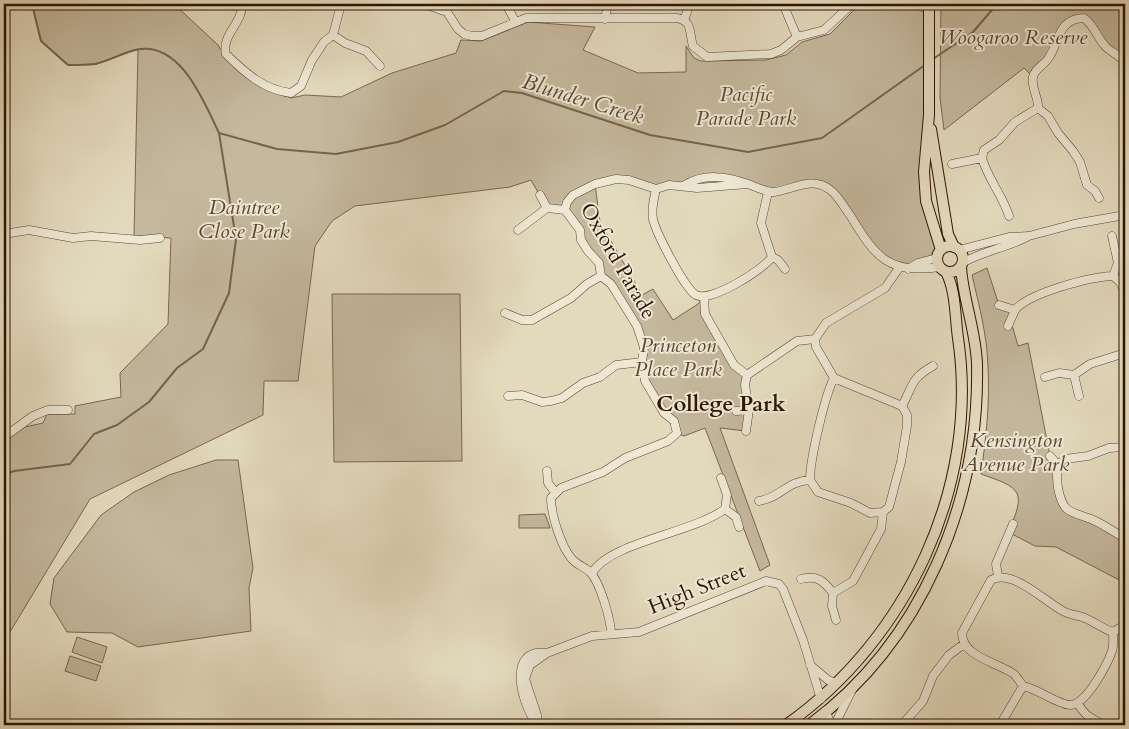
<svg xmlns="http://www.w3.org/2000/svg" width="1129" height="729" font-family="Cardo,serif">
	<rect width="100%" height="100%" fill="#e3dabd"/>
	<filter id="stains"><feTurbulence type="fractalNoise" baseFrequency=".004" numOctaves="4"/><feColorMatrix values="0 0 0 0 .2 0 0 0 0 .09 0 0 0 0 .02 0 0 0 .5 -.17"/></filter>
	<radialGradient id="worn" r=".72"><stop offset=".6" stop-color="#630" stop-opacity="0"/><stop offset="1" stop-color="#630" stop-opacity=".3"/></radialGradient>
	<path fill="#c4b89d" stroke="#7a664e" d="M 32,4 L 174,4 L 218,45 L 227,60 L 237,70 L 266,89 L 291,98 L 305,95 L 341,97 L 392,73 L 456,53 L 461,40 L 481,41 L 528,22 L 595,27 L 583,50 L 638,73 L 686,72 L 686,46 L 694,58 L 701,61 L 766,60 L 786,55 L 802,42 L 830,34 L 857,7 L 863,4 L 912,5 L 924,13 L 927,94 L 922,149 L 938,249 L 934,258 L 899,268 L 871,246 L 836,194 L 812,184 L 776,192 L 748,184 L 656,189 L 629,180 L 595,184 L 600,222 L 642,295 L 653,289 L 673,320 L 698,304 L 704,297 L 705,314 L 734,365 L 747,375 L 746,431 L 720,428 L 770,565 L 760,571 L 705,428 L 684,436 L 677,433 L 677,427 L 645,381 L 641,336 L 601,276 L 599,263 L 567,215 L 547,208 L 531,180 L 510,187 L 355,206 L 332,221 L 315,246 L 298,381 L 264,381 L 263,415 L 90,499 L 4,642 L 4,441 L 25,427 L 43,423 L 47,414 L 75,414 L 75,406 L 121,397 L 120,373 L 168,324 L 171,238 L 134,236 L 138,49 L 97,64 L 68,65 L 41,41 Z
		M 941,4 L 1125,4 L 1125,63 L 1106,47 L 1084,18 L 1068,22 L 1033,77 L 1024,68 L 944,130 L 940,98 Z
		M 987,268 L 999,305 L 1015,310 L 1008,325 L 1013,328 L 1018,346 L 1028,343 L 1050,456 L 1058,465 L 1061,504 L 1125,538 L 1125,583 L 1056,547 L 1035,546 L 1008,532 C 1027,491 1021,488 981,474 C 986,438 990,403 988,366 C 987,335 979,305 972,275 Z
		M 332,294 L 460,294 L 462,461 L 334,462 Z
		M 216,460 L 238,460 L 253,568 L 249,588 L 251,631 L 138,647 L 112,633 L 67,632 L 50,604 L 54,578 L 101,515 L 134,492 L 169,475 Z
		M 545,514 L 550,528 L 519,528 L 519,515 Z
		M 77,637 L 107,647 L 102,663 L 72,652 Z
		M 70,656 L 101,666 L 96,681 L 65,671 Z"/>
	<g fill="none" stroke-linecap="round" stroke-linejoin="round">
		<path stroke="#76634b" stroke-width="2" d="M 32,4 L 41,41 L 68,65 C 77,65 86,65 95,64 C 109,61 122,53 135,50 C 180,39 204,102 219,133 L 277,149 L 336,154 L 398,142 L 445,125 L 504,91 L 522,93 L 650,135 L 748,152 L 822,138 L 925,65
			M 933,59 L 973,32 L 997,4
			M 4,475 L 14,471 L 70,464 L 94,434 L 117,425 L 149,402 L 177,368 L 203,349 L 229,293 L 236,239 L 219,133"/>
		<defs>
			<path id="minor" d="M 242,4 C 243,23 221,35 226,54 C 244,72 264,90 291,93 L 301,86 L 312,60 L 324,42 L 333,35 L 341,4
				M 424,4 L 447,12 L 458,29 L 464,34 L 472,36 L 482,36 L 526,18 L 677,18 C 693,21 689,33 693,46 L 707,57 L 771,54 L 781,50 L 797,37 L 824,30 L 852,4
				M 506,4 L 515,21
				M 783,4 L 797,37
				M 605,19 L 608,4
				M 684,20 L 690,4
				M 333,35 L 345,43 L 366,51 L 380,66
				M 1038,108 L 1048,116 L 1058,133 L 1073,151 L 1080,162 L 1087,185 L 1095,191 L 1099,198
				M 952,164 L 982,158
				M 683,186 C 704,173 726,176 748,184 C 756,187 765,192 774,192 C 792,190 811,176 829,189 C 838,195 843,206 850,215 C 876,258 888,274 940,267
				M 656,189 C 654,199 651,209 653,219 C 656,233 685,289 696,295 C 710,303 763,270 772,257 L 761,223 L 768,192
				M 540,195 L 547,208 L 565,210
				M 1009,216 C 1003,196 988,179 982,158 L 984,150 L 999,140 L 1015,122 L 1038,108 C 1039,98 1031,89 1033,77 C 1035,68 1043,66 1048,59 C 1060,42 1057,19 1084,18 C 1095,26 1097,38 1106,47 C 1112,53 1120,55 1125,63
				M 518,230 L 547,208
				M 4,234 L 29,230 L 73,238 L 91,236 L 140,240 L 160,238
				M 1112,236 L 1118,263 L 1113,276
				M 959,250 L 1009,237 L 1029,236 L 1074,224 L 1125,215
				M 772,257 L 778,260 L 785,269
				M 962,263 C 983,251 1006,248 1027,237
				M 908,269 L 918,263 L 937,258
				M 704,297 L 705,314 L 734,365 L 747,375 L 745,385 L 749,410 L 746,431
				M 999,305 L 1015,310 L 1008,326
				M 1015,310 C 1029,293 1089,277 1113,276 L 1120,282 L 1125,293
				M 505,313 L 522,320 L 532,320 L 571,298 L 587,284 L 601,276
				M 747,375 L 797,341 L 815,339
				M 1074,375 L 1079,396
				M 1045,377 L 1059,373 L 1074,375 L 1090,364 L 1125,353
				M 834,378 C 825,395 810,459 810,480 L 818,492 L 851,503 L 870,513 L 883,512 L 889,507 L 901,462 L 907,426 L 907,415 L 902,406 L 834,378 L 816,347 L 815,339 L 826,323 L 885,288 L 899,268
				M 508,396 L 522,395 L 542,402 L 551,401 L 562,398 L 583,383 L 600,377 L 616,365 L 642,362
				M 902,406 C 914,384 910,379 933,366
				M 736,411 L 749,410
				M 4,437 L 33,416 L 48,410 L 68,410
				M 1050,456 L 1058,465 C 1056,474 1057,479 1058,488 C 1063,513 1069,511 1091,519 C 1103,524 1114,532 1125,538
				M 1058,465 L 1065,459 L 1088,456 L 1109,448 L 1125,447
				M 547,471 L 548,483 L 555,492
				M 721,478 L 727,495 L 725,509 L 736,517 L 739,527
				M 759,501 C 780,498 787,481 810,480
				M 592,573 C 610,542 693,533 725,509
				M 998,576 L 996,564 L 1013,524
				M 801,579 C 817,575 823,580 833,593 L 832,606 L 836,620
				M 833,593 L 853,581 L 881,529 L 883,512
				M 1113,632 C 1113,638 1114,645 1112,651 C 1107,665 1086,705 1070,705 C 1059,705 1038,689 1023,686 C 1020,682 1017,677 1014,674 C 997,662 962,657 962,633 L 991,580 C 1012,568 1044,601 1063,611 C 1069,615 1078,615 1085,618 C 1095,622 1103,629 1113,632 L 1125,625
				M 611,634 C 611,620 600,582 590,572 C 585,567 577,565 572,559 C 561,547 551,514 551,498 L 561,488 L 603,472 L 625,458 L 668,441 L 677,433 L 674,421 L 664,413 L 645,381 L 642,362 L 644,347 L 637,326 L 611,284 L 601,276 L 599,263 L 588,251 L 581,240 L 580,230 L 565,210 L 567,202 L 573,195 L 595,184 L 616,179 L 629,180 L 656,189 L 669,185 L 697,188 L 748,184
				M 810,665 L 828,680 L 836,683
				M 1078,703 C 1083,715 1093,719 1104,725
				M 825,711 L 832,725
				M 537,723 L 537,715 L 525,679 L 530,665 L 547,653 L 592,636 L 639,632 L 766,581 L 779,584 L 783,589 L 803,640 L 821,699
				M 537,724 C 522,706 505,647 547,653
				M 836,725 L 838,718 L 852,690
				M 902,725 L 923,701 L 933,676 L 949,655 L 964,644
				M 1000,725 L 1023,686"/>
			<path id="major" d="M 929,4 L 929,115 L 924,172 L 926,201 L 941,250
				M 931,129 L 948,234 L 954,247
				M937 259a13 13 0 1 1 26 0a13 13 0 1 1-26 0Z
				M 786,725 C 907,640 980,486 958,338 C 955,317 956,291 946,272
				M 809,725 C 922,642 980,501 977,364 C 976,331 963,299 961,267"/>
		</defs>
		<use href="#minor" stroke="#5c462f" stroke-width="9"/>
		<use href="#major" stroke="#2f1400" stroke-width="12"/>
		<use href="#minor" stroke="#ede7d4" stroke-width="8"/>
		<use href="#major" stroke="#e3dabd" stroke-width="10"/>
	</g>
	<g text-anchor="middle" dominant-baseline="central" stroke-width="4" stroke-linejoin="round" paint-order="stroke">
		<g font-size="21" font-style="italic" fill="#5c452f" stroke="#ede7d4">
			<text x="1013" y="37">Woogaroo Reserve</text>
			<text x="746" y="94">Pacific<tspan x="746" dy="24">Parade Park</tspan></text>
			<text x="244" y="207">Daintree<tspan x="244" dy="24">Close Park</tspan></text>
			<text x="678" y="345">Princeton<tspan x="678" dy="24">Place Park</tspan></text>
			<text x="1016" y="440">Kensington<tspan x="1016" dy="24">Avenue Park</tspan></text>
		</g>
		<g font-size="21" fill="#2f1400" stroke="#ede7d4">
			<text transform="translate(618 261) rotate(60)">Oxford Parade</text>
			<text transform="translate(697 589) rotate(-22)">High Street</text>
		</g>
		<g font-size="22" font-style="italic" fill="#5f4832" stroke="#ede7d4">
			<text transform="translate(583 99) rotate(17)">Blunder Creek</text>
		</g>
		<g font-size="22" font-weight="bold" fill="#2f1400" stroke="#ede7d4">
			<text x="721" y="404">College Park</text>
		</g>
	</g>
	<rect width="1129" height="729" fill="none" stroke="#e3dabd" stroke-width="20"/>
	<rect x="5" y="5" width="1119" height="719" fill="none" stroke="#2f1400" stroke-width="2.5"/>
	<rect x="10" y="10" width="1109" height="709" fill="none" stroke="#2f1400"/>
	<rect width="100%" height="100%" filter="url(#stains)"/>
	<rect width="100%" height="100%" fill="url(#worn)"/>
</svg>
